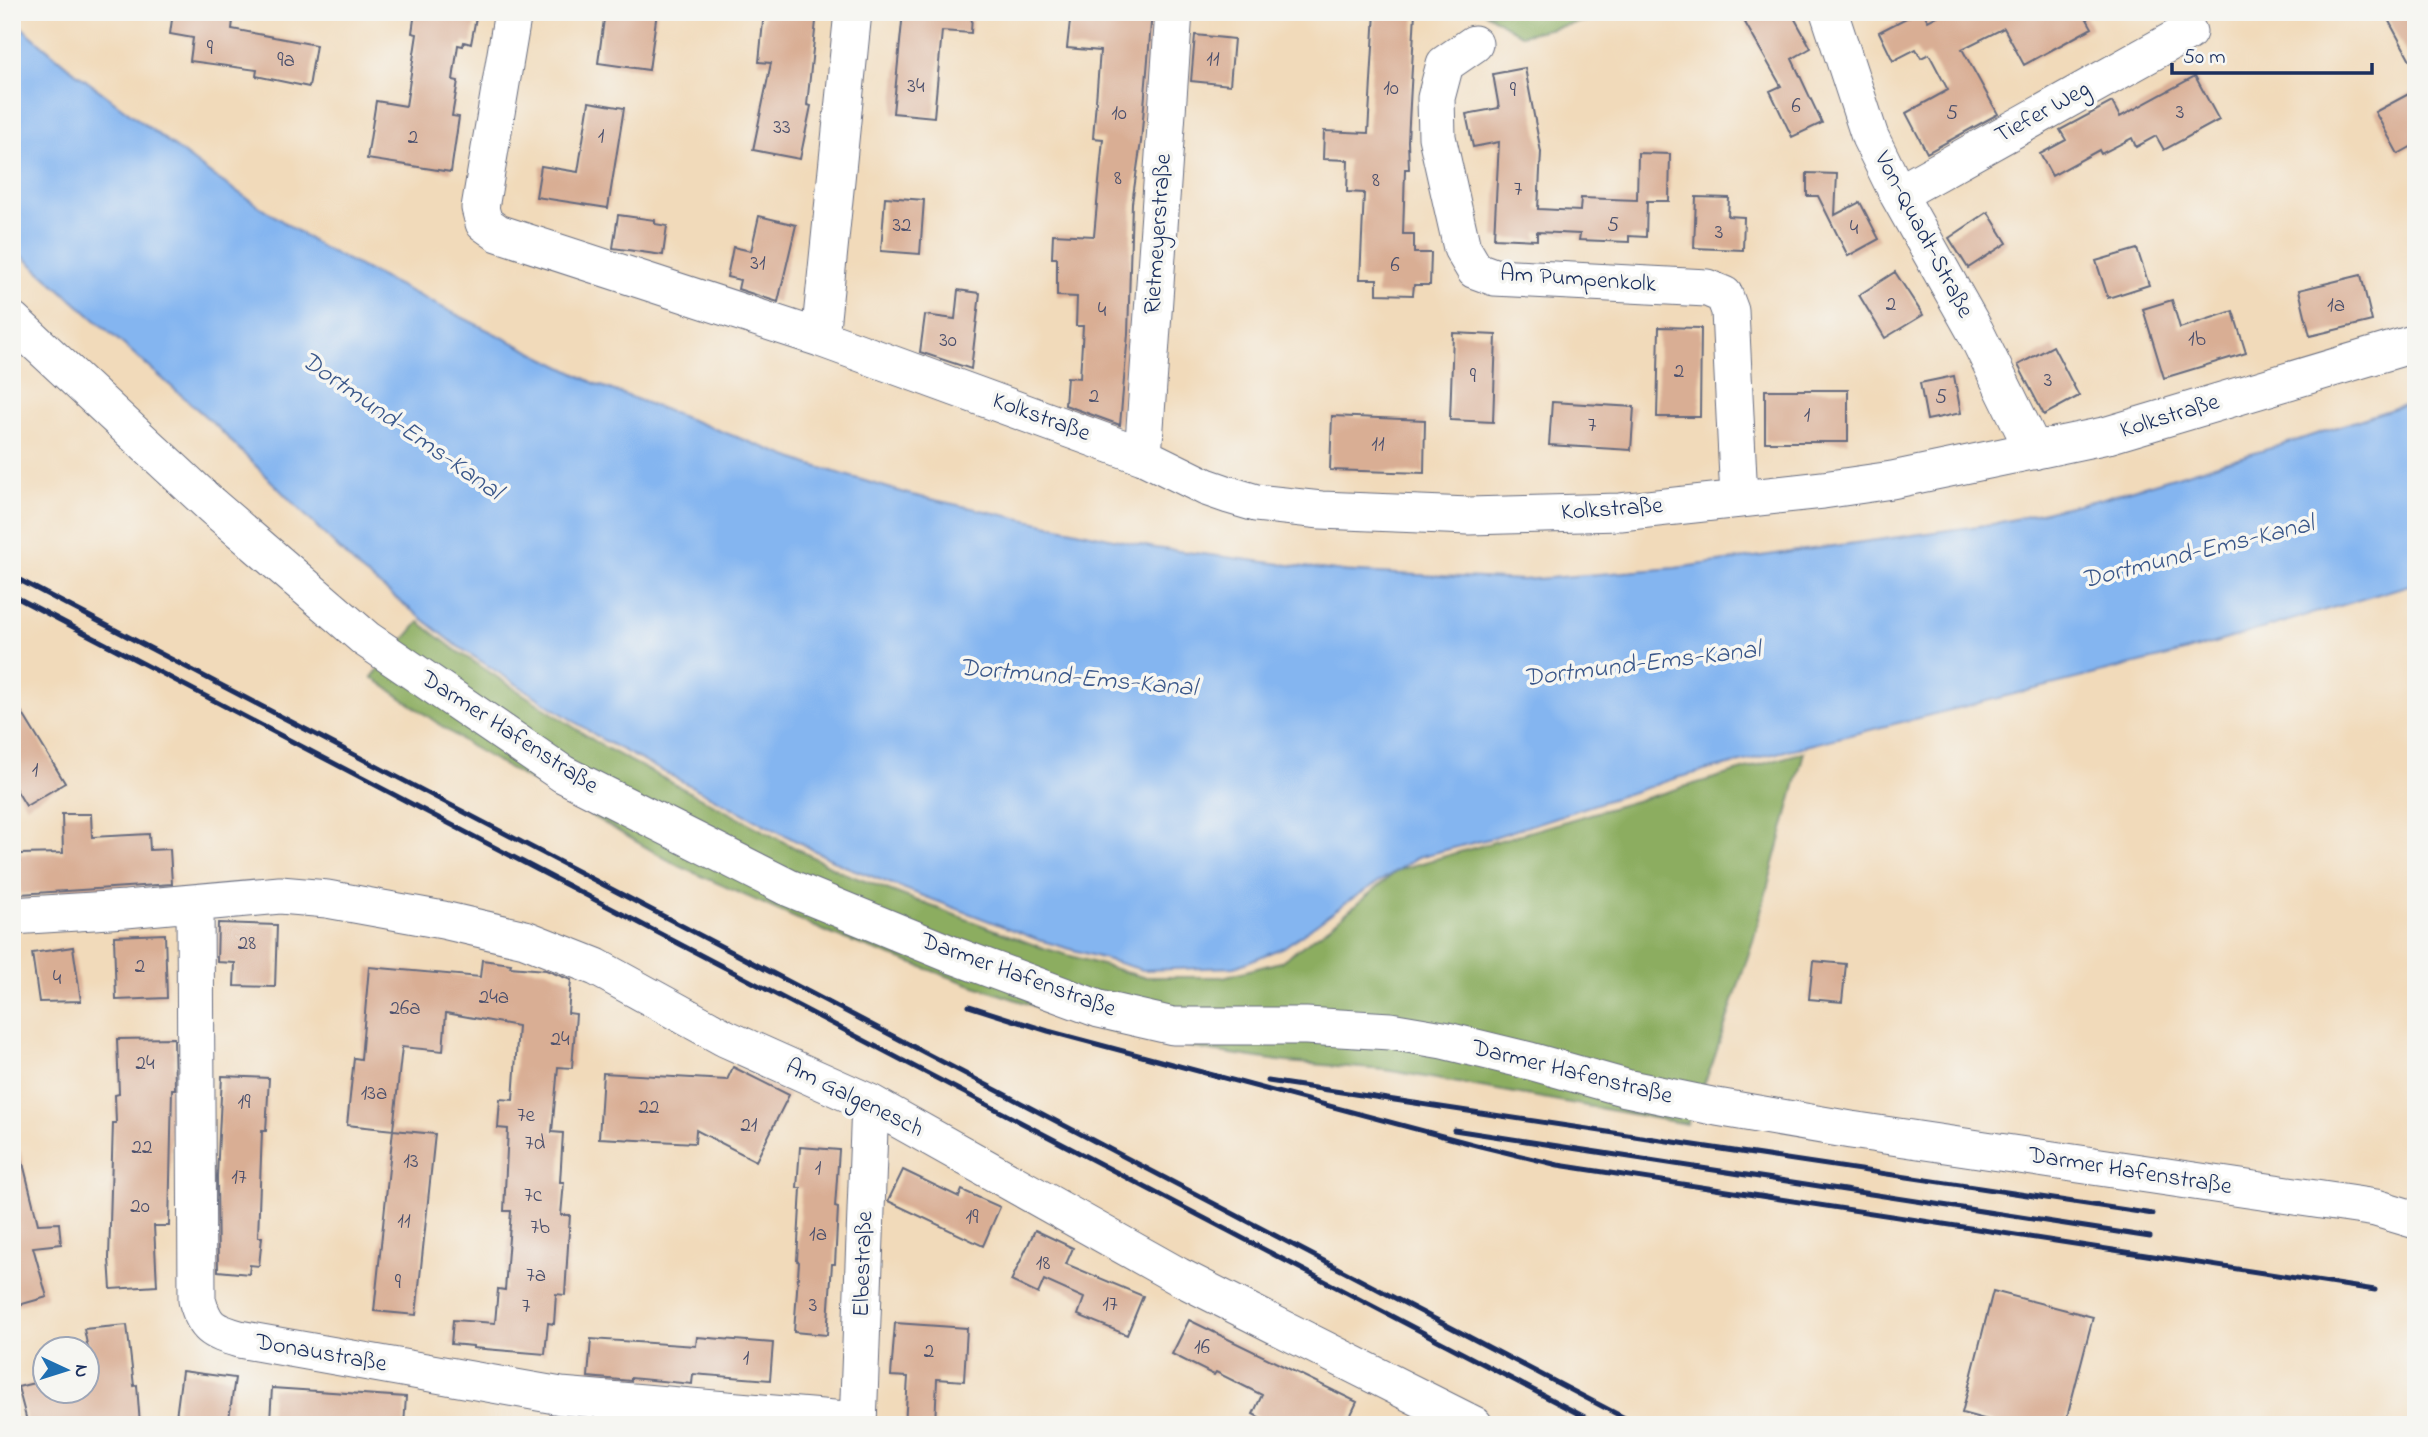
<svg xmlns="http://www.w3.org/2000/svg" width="2428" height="1437" font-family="'Indie Flower',sans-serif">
	<rect width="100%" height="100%" fill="#f6f6f2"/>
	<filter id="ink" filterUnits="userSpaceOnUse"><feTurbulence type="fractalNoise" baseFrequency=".0143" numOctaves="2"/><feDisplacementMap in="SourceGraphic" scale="14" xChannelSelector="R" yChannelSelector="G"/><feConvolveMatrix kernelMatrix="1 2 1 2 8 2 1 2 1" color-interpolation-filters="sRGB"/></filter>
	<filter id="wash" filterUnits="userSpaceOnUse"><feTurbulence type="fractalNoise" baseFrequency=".00686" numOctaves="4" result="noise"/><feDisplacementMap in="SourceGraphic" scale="28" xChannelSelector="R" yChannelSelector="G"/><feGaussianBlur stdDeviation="1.57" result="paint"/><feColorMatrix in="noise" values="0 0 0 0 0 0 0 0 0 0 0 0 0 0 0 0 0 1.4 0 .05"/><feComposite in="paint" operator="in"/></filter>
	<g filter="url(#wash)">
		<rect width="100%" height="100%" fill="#f1daba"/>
		<path fill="#8cad61" stroke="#546e60" stroke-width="2" d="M 1484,12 L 1627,12 L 1521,35 Z
			M 419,622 L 454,649 L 604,747 L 841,872 L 1040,947 L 1143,977 L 1223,977 L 1280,962 L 1333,924 L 1398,870 L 1804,752 L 1753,941 L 1712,1065 L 1687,1124 L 1386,1070 L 1286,1062 L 1211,1051 L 1103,1029 L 966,983 L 831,934 L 677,865 L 470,746 L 372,677 Z"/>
		<path fill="#84b5f0" stroke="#5072a7" stroke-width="2" d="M 12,19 L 67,66 L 212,175 L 323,248 L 596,384 L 808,464 L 912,495 L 1155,548 L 1336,571 L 1523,580 L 1675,568 L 1993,524 L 2100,499 L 2298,440 L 2416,401 L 2416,583 L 2184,652 L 1676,778 L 1488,839 L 1418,857 L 1347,902 L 1284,947 L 1235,967 L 1143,970 L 1039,940 L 842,865 L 603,740 L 456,645 L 360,570 L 213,423 L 12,247 Z"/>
		<g id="blocks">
			<path fill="#d9ae94" d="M 173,12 L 234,12 L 232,29 L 316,45 L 309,87 L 256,76 L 257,70 L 190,61 L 193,38 L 170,34 Z
				M 415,12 L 477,12 L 471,44 L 464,42 L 463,46 L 458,45 L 453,80 L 458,81 L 452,116 L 459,117 L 451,172 L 367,159 L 376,101 L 406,106 L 417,34 L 412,33 Z
				M 605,12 L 657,12 L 649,70 L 598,63 Z
				M 764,12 L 817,12 L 807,105 L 811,106 L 800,159 L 753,150 L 771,63 L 759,62 Z
				M 903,12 L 972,12 L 971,33 L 942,31 L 934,117 L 893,113 Z
				M 1071,12 L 1152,12 L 1141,142 L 1132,203 L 1128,334 L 1120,425 L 1065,405 L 1067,377 L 1080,378 L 1083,326 L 1076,326 L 1077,297 L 1057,296 L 1057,258 L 1052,258 L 1053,234 L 1094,236 L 1103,139 L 1093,138 L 1100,51 L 1067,48 Z
				M 1375,12 L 1415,12 L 1408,141 L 1409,169 L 1405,169 L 1403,234 L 1414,234 L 1414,253 L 1431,253 L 1430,285 L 1414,285 L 1413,295 L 1377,294 L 1377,279 L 1360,279 L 1364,193 L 1347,192 L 1348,160 L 1323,159 L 1324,131 L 1368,133 Z
				M 1739,12 L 1791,12 L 1811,48 L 1792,59 L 1822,123 L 1792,137 L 1770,91 L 1781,86 Z
				M 1918,12 L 1923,12 L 1928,21 L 1945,12 L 2083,12 L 2092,28 L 2024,65 L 2004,28 L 1962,49 L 1998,114 L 1927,153 L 1906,113 L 1948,90 L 1929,54 L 1921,58 L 1916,49 L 1893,61 L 1879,32 Z
				M 2384,12 L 2416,12 L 2416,71 Z
				M 1195,35 L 1234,39 L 1230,85 L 1191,81 Z
				M 1525,68 L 1541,152 L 1538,209 L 1580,211 L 1581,198 L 1637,200 L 1638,153 L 1670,154 L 1669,201 L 1647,201 L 1646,237 L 1629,236 L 1629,242 L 1579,240 L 1580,234 L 1537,232 L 1537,240 L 1494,238 L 1499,142 L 1473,147 L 1466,114 L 1499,108 L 1493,74 Z
				M 2195,76 L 2219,120 L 2164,150 L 2156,136 L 2136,147 L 2132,138 L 2101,154 L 2099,150 L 2052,176 L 2040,154 L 2066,140 L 2060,130 L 2112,102 L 2120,117 Z
				M 2416,90 L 2416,144 L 2398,154 L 2375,112 Z
				M 589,102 L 624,108 L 608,208 L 536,197 L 541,166 L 578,172 Z
				M 1807,173 L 1837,174 L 1835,215 L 1860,202 L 1879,239 L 1848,256 L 1818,196 L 1807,196 Z
				M 885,197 L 924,200 L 920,254 L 881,251 Z
				M 1696,197 L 1729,198 L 1728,216 L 1744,217 L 1743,250 L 1694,248 Z
				M 1988,212 L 2007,243 L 1968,268 L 1949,238 Z
				M 618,215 L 655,220 L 655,224 L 667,226 L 663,255 L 613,248 Z
				M 759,216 L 796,225 L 778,302 L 738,289 L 740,280 L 727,277 L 733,247 L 751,251 Z
				M 2137,249 L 2149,285 L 2108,298 L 2096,261 Z
				M 1895,272 L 1923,315 L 1885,338 L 1859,295 Z
				M 2361,275 L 2372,321 L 2310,336 L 2299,290 Z
				M 958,290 L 980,293 L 971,369 L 920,352 L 925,315 L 955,319 Z
				M 2172,300 L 2180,328 L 2233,311 L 2246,353 L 2164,378 L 2143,309 Z
				M 1659,327 L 1701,328 L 1700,417 L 1657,417 Z
				M 1453,333 L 1496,335 L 1493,422 L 1450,420 Z
				M 2053,346 L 2079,396 L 2044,415 L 2018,365 Z
				M 1954,376 L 1961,413 L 1927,420 L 1920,383 Z
				M 1765,390 L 1848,390 L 1848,442 L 1765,442 Z
				M 1552,402 L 1634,407 L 1631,450 L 1549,445 Z
				M 1332,416 L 1425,420 L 1424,473 L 1330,470 Z
				M 12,696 L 65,783 L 26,806 L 12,783 Z
				M 62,814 L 91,814 L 92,837 L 149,834 L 150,850 L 170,849 L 172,884 L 20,894 L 19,854 L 63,853 Z
				M 218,923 L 277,925 L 275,987 L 234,986 L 235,963 L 217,962 Z
				M 165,934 L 167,998 L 116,1000 L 114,936 Z
				M 73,947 L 81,1001 L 39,1002 L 32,953 Z
				M 482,960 L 511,964 L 510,967 L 546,970 L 571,980 L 568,1013 L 576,1014 L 572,1068 L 558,1067 L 552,1132 L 563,1133 L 560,1182 L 564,1182 L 561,1215 L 570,1215 L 567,1262 L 565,1295 L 556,1294 L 554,1324 L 548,1323 L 545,1354 L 473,1348 L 473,1346 L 451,1344 L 453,1320 L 495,1323 L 498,1289 L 505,1290 L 511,1211 L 504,1211 L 508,1129 L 498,1128 L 500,1099 L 513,1100 L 518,1026 L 446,1013 L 443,1051 L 402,1047 L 393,1130 L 347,1125 L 354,1058 L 361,1059 L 369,967 L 480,977 Z
				M 1813,961 L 1846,964 L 1842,1002 L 1809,999 Z
				M 174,1038 L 175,1089 L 172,1089 L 169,1226 L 154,1226 L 157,1286 L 111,1289 L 109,1258 L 113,1123 L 116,1123 L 115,1095 L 119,1094 L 117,1039 Z
				M 733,1067 L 789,1095 L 756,1161 L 696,1130 L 695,1143 L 599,1138 L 603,1073 L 727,1080 Z
				M 222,1076 L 269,1078 L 266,1131 L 262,1131 L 258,1237 L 262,1237 L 259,1266 L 250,1265 L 249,1274 L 218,1271 L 217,1176 Z
				M 393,1130 L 435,1134 L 416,1315 L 374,1311 Z
				M 800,1147 L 839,1150 L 835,1207 L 838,1208 L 835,1264 L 832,1264 L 827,1335 L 794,1332 L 799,1262 L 797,1261 L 801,1188 L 797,1188 Z
				M 20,1151 L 38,1224 L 59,1223 L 61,1244 L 33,1247 L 47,1297 L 12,1307 L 12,1152 Z
				M 903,1170 L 959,1197 L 962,1190 L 1000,1207 L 983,1246 L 888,1201 Z
				M 1035,1230 L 1073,1248 L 1066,1264 L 1143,1296 L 1127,1335 L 1078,1315 L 1084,1298 L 1044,1280 L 1038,1294 L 1011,1281 Z
				M 1993,1291 L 2093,1317 L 2065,1425 L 2006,1425 L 1962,1413 Z
				M 1189,1320 L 1357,1402 L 1346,1425 L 1274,1425 L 1253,1414 L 1262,1395 L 1216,1372 L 1214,1375 L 1172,1354 Z
				M 895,1323 L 967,1328 L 964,1381 L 937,1379 L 935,1425 L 905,1425 L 908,1377 L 891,1376 Z
				M 127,1325 L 134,1386 L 137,1385 L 140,1425 L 28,1425 L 18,1387 L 46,1380 L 46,1391 L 88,1391 L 88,1349 L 84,1329 Z
				M 697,1337 L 773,1343 L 770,1380 L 693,1374 L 692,1384 L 631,1378 L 631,1381 L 588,1377 L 591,1339 L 696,1346 Z
				M 182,1371 L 235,1378 L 228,1425 L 175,1425 Z
				M 272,1388 L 406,1397 L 404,1425 L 323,1425 L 270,1421 Z"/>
		</g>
	</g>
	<g filter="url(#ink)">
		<use href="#blocks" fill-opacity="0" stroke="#666b7e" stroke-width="2"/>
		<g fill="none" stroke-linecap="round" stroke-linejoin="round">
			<defs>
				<path id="minor" d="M 513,12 L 480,208 L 484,223 L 498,233 L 820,338 L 1143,456 L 1206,487 L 1229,495 L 1256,503 L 1321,510 L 1469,516 L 1620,512 L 1823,490 L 1892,480 L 2108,435 L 2416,343
					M 1829,12 L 1870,137 L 1898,194 L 1975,331 L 2034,451
					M 1474,44 L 1445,64 L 1436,98 L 1437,137 L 1462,248 L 1475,270 L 1494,277 L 1707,288 L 1724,295 L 1730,311 L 1739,499
					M 1898,194 L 2188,32
					M 12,320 L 212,506 L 366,639 L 563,774 L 787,887 L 953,955 L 1099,1009 L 1173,1026 L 1306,1026 L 1390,1031 L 1443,1040 L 1530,1061 L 1626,1088 L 1717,1107 L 1851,1130 L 2376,1208 L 2416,1220
					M 820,338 L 853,12
					M 1143,456 L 1174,12
					M 195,904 L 197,1300 C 205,1328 212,1331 239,1339 L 561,1396 L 858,1421
					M 12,916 L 126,909 L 280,895 L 327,899 L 443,920 L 525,939 L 596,967 L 725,1038 L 870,1103 L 1178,1276 L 1474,1425
					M 858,1425 L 870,1103"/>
			</defs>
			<use href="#minor" stroke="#666b7e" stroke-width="39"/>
			<use href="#minor" stroke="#fff" stroke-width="37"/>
			<path stroke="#1b2f5e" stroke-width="5" d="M 12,576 L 1638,1425
				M 12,595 L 1600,1425
				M 969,1006 L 1048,1031 L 1476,1145 L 1558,1165 L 2375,1290
				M 1268,1081 L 2153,1214
				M 1454,1130 L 2150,1237"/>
		</g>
	</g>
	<g text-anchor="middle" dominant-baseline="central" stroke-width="7" stroke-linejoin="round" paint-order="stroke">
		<g font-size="21" fill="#4a4f6c">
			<text x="210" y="49">9</text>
			<text x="1213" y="60">11</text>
			<text x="286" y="61">9a</text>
			<text x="916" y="87">34</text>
			<text x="1391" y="89">10</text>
			<text x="1513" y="91">9</text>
			<text x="1796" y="107">6</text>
			<text x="2180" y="113">3</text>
			<text x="1119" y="114">10</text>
			<text x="1952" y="114">5</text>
			<text x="782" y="128">33</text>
			<text x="601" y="137">1</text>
			<text x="413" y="138">2</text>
			<text x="1118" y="179">8</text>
			<text x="1376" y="181">8</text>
			<text x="1518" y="190">7</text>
			<text x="902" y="226">32</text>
			<text x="1613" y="226">5</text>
			<text x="1854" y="229">4</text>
			<text x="1719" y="233">3</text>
			<text x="758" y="264">31</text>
			<text x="1395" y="266">6</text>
			<text x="1891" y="305">2</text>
			<text x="2336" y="306">1a</text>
			<text x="1102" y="311">4</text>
			<text x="2197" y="340">1b</text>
			<text x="948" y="341">30</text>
			<text x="1679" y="372">2</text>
			<text x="1473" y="377">9</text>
			<text x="2048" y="381">3</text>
			<text x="1094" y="397">2</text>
			<text x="1941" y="398">5</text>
			<text x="1807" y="416">1</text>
			<text x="1592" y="426">7</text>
			<text x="1378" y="445">11</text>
			<text x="35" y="771">1</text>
			<text x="247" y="944">28</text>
			<text x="140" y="967">2</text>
			<text x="57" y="979">4</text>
			<text x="494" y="998">24a</text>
			<text x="405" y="1009">26a</text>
			<text x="560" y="1040">24</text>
			<text x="145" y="1064">24</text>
			<text x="374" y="1094">13a</text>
			<text x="244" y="1103">19</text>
			<text x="649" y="1108">22</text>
			<text x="526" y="1116">7e</text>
			<text x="749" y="1126">21</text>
			<text x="535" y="1144">7d</text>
			<text x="142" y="1148">22</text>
			<text x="411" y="1162">13</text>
			<text x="818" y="1169">1</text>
			<text x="239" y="1178">17</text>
			<text x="533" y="1196">7c</text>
			<text x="140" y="1207">20</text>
			<text x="972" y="1218">19</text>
			<text x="404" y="1222">11</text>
			<text x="540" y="1228">7b</text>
			<text x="818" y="1235">1a</text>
			<text x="1043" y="1264">18</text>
			<text x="536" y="1276">7a</text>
			<text x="398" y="1283">9</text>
			<text x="1110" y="1305">17</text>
			<text x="813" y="1306">3</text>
			<text x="526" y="1307">7</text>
			<text x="1202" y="1348">16</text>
			<text x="929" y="1352">2</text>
			<text x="746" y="1359">1</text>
		</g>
		<g font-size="24" fill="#1b2f5e" stroke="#f6f6f2">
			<text transform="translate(2043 113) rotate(-29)">Tiefer Weg</text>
			<text transform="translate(1159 234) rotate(-86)">Rietmeyerstraße</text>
			<text transform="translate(1923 235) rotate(62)">Von-Quadt-Straße</text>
			<text transform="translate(1578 280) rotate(4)">Am Pumpenkolk</text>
			<text transform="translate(2170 417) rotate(-17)">Kolkstraße</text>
			<text transform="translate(1041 418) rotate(20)">Kolkstraße</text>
			<text transform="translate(1612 510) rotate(-4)">Kolkstraße</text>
			<text transform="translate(509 733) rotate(33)">Darmer Hafenstraße</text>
			<text transform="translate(1018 976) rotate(20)">Darmer Hafenstraße</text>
			<text transform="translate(1572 1073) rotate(14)">Darmer Hafenstraße</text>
			<text transform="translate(854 1099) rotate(26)">Am Galgenesch</text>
			<text transform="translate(2130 1172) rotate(9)">Darmer Hafenstraße</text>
			<text transform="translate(864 1264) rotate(-88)">Elbestraße</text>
			<text transform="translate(321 1354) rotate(10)">Donaustraße</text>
		</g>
		<g font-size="26" font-style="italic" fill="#3a578a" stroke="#f6f6f2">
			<text transform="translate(401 427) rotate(35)">Dortmund-Ems-Kanal</text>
			<text transform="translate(2198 553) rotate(-14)">Dortmund-Ems-Kanal</text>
			<text transform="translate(1642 665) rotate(-7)">Dortmund-Ems-Kanal</text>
			<text transform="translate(1078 679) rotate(5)">Dortmund-Ems-Kanal</text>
		</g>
	</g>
	<rect width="2428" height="1437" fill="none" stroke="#f6f6f2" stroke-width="42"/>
	<g transform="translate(66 1370) rotate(94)"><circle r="33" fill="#f6f6f2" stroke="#9ea6b7" stroke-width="2"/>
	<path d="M0-5L12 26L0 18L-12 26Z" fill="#1f6fb2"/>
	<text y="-10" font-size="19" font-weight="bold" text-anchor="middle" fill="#1b2f5e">N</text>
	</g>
	<path d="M2172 63v10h200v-10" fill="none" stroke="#1b2f5e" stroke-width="3.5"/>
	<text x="2183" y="63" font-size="21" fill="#1b2f5e" stroke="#f6f6f2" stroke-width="5" paint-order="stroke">50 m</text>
</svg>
